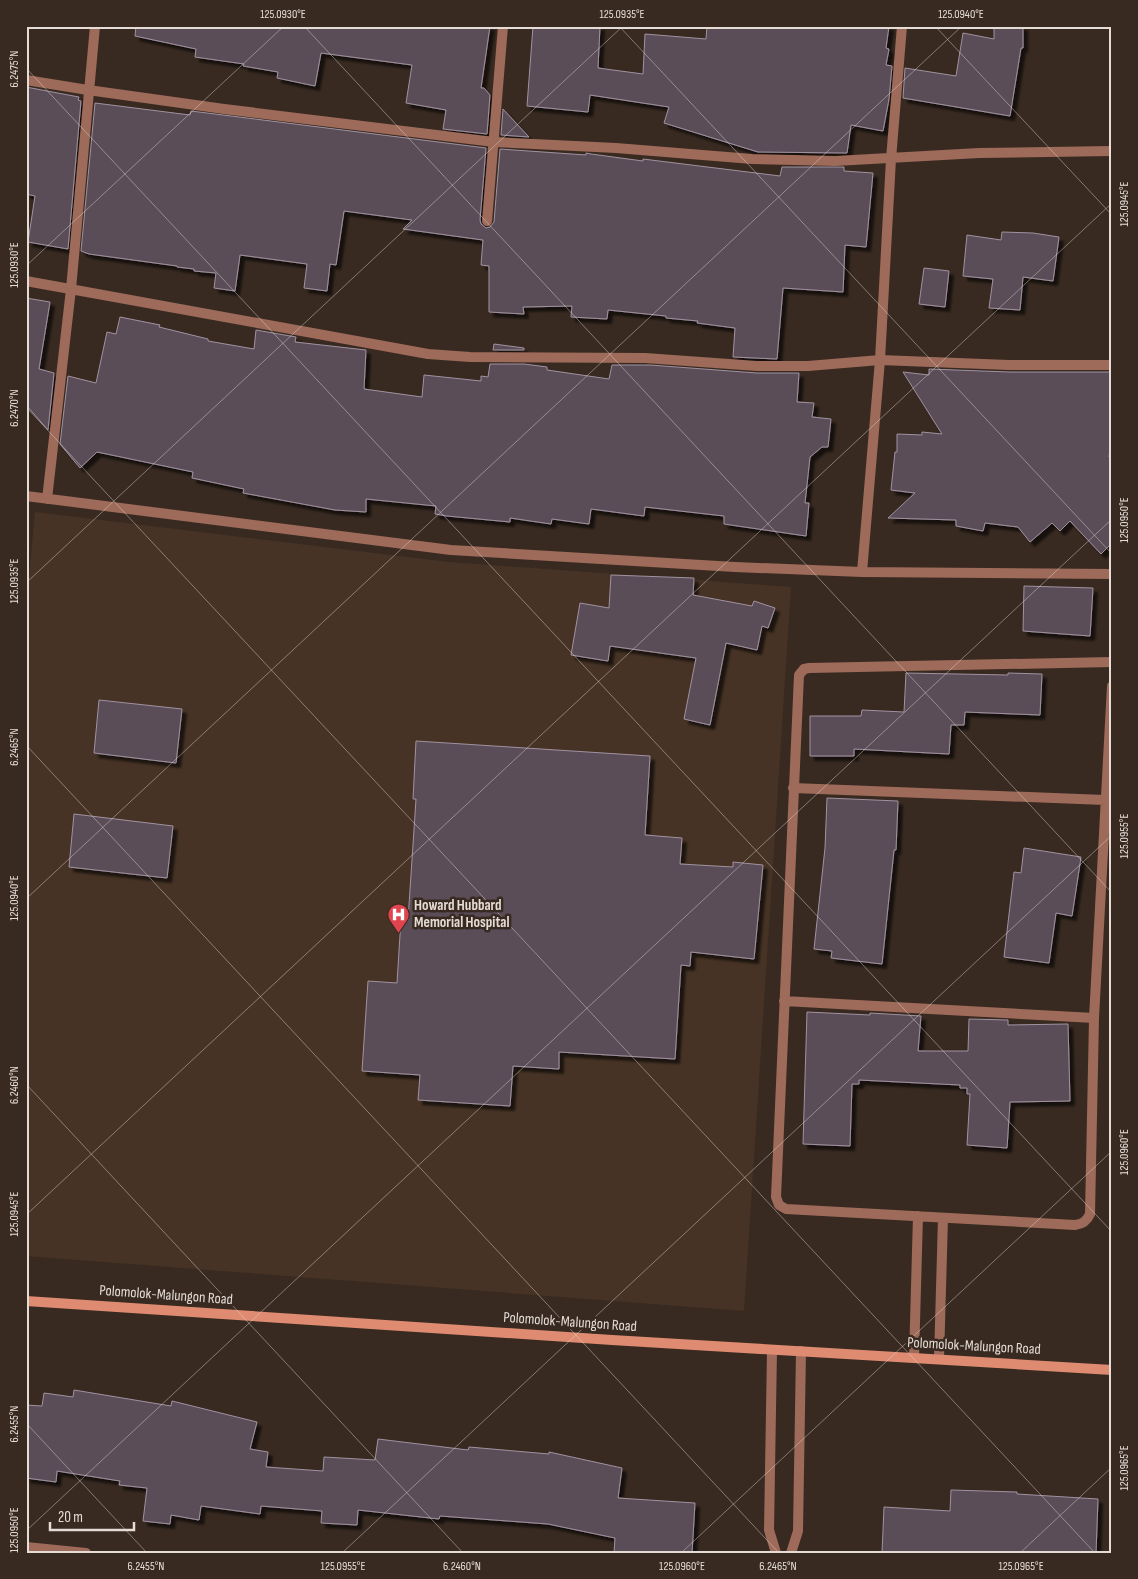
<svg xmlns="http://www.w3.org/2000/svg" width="1138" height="1579" font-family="'Sofia Sans Condensed',sans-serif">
	<defs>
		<filter id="shadow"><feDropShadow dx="4.5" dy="4.5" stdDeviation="1" flood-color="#0009"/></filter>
	</defs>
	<rect width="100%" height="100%" fill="#382a21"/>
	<path fill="#463325" d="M 35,512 L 449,562 L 791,587 L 744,1311 L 26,1256 L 26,610 Z"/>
	<path fill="#5a4d59" stroke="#a192a0" filter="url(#shadow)" d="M 136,26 L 490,26 L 481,88 L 484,88 L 490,95 L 487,134 L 443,129 L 446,110 L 406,103 L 412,65 L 321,53 L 315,86 L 277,78 L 278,72 L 243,66 L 244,64 L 195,57 L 196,49 L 135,36 Z
		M 533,26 L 600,26 L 598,68 L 643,74 L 645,34 L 706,39 L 707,26 L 889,26 L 886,48 L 889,49 L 886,65 L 892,66 L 889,99 L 883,131 L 851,125 L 847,153 L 758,152 L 664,123 L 669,107 L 590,95 L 588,112 L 527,106 Z
		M 994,26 L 1023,26 L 1023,48 L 1021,48 L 1010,116 L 903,98 L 905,68 L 956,76 L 963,33 L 994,39 Z
		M 26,87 L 79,97 L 78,100 L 81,101 L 68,249 L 28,242 L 35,196 L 26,194 Z
		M 95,103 L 190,115 L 191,111 L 486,148 L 480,220 L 481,224 L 486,228 L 490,227 L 494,222 L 500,149 L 586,155 L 586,153 L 591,154 L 643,161 L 643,159 L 780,176 L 782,167 L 844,167 L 844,171 L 873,173 L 866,247 L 845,245 L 843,292 L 783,288 L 777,359 L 733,357 L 735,328 L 697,323 L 698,321 L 666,318 L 666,316 L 608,310 L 607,319 L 571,317 L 572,306 L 523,307 L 524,314 L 489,312 L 489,266 L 481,265 L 483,240 L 403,229 L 412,220 L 344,211 L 336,265 L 330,264 L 327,291 L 304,288 L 307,264 L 240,255 L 235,291 L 214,288 L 216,273 L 194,271 L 194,269 L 177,267 L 177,266 L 89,254 L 81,251 Z
		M 503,109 L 529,137 L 501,135 Z
		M 1002,232 L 1033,233 L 1059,237 L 1053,281 L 1023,277 L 1020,310 L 989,308 L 993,279 L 963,276 L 967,235 L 1001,240 Z
		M 924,268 L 949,271 L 945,307 L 919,304 Z
		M 26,298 L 50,302 L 39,369 L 54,373 L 48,430 L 26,405 Z
		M 120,317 L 160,325 L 159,327 L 208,339 L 208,341 L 254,349 L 256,330 L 296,337 L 295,342 L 366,350 L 364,389 L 422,397 L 424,375 L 481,381 L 481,376 L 488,377 L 490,364 L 524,364 L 547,367 L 547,370 L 609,379 L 612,365 L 650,365 L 757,373 L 799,373 L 797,402 L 814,403 L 812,417 L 831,419 L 828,447 L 822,447 L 810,457 L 805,503 L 809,503 L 806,536 L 724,524 L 724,516 L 645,507 L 644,516 L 591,509 L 589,524 L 552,519 L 551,524 L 510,518 L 510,522 L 447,516 L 435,514 L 436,506 L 366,499 L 366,512 L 335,510 L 243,493 L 244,489 L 192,478 L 193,472 L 97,452 L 80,468 L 60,444 L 68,376 L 96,383 L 107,332 L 116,334 Z
		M 494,344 L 524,348 L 524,350 L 493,350 Z
		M 929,369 L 1009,372 L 1112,372 L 1110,397 L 1112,397 L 1112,434 L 1109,457 L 1112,457 L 1112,543 L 1101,554 L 1070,521 L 1060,531 L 1052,523 L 1030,542 L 1018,527 L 985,523 L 983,531 L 956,526 L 956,520 L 888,518 L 915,493 L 891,490 L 895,452 L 897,452 L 897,434 L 922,435 L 922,432 L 942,434 L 903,372 L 929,375 Z
		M 611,575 L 694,578 L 693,595 L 752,606 L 754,601 L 775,608 L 768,628 L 762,626 L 757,650 L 726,643 L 710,725 L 684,719 L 696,658 L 610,646 L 608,661 L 571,655 L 580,603 L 609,608 Z
		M 1024,586 L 1093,588 L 1090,636 L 1023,631 Z
		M 906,673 L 1008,675 L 1008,673 L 1042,674 L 1040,715 L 965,712 L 964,725 L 951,725 L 949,754 L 854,749 L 854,756 L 810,756 L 810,716 L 861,716 L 862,710 L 904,712 Z
		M 99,700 L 182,709 L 176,763 L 94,753 Z
		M 416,741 L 650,756 L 645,835 L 682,838 L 680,864 L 733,867 L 733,862 L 763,865 L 754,959 L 691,952 L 690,966 L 681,965 L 675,1059 L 559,1052 L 559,1069 L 513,1066 L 510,1106 L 418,1100 L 420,1075 L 362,1071 L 368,981 L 397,983 L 401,919 L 408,920 L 416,799 L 413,799 Z
		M 827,798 L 898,801 L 896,850 L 894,850 L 882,964 L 831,958 L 832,951 L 814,949 L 825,848 Z
		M 74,814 L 173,826 L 167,878 L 69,867 Z
		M 1024,848 L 1081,857 L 1072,916 L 1056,913 L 1049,963 L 1004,957 L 1014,872 L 1021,873 Z
		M 807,1012 L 870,1015 L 870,1013 L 921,1016 L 918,1051 L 968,1051 L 969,1019 L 1008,1020 L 1008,1025 L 1068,1024 L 1070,1101 L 1010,1102 L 1007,1148 L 967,1145 L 970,1094 L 967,1094 L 967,1088 L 960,1088 L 960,1085 L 859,1080 L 859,1084 L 852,1084 L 850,1146 L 803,1144 Z
		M 74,1390 L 171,1406 L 172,1401 L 257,1422 L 250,1449 L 268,1452 L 266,1467 L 323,1471 L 324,1457 L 375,1460 L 378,1439 L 468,1450 L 469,1447 L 549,1454 L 549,1452 L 622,1468 L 618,1498 L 695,1503 L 692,1553 L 614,1553 L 615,1538 L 548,1524 L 440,1516 L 439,1519 L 358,1510 L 357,1525 L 321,1523 L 322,1511 L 261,1506 L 260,1514 L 201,1506 L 199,1520 L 171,1515 L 170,1524 L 143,1521 L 147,1488 L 119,1485 L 120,1481 L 57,1471 L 56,1482 L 26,1478 L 26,1405 L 42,1406 L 44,1393 L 73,1397 Z
		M 951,1490 L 1017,1492 L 1017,1494 L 1098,1499 L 1096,1553 L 882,1553 L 884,1507 L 950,1511 Z"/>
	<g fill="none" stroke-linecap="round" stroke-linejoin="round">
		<path stroke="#9e6a5a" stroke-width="10" d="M 26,80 L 88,90 L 224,109 L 494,142 L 616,148 L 752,159 L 835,161 L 979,153 L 1112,151
			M 487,221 L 503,26
			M 26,281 L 428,354 L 470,357 L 645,358 L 757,366 L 808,366 L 880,360 L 1009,365 L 1112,365
			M 26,496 L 451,550 L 735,567 L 862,572 L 1112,574
			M 47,499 L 71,289 L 95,26
			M 862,572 L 880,360 L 891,159 L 902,26
			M 1112,662 L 809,668 L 804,669 L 799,675 L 776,1197 L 779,1205 L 786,1209 L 1075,1225 C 1083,1224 1087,1221 1090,1214 L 1094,1018 L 1112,686
			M 793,788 L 1105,800
			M 784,1001 L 1094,1018
			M 772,1350 L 769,1530 L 776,1553
			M 914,1358 L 918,1216
			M 939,1359 L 943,1218
			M 26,1547 L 86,1553
			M 791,1553 L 798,1531 L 801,1351"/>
		<path stroke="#de8b72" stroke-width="10" d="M 26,1301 L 612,1340 L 1112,1370"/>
	</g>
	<path fill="none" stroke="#e5dcd6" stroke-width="1" stroke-opacity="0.45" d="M 304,26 L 1112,893M 619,26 L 1112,554M 935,26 L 1112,215M 26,68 L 1112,1232M 26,266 L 284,26M 26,407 L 1095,1553M 26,583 L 623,26M 26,745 L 779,1553M 26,899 L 962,26M 26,1084 L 463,1553M 26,1215 L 1112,203M 26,1423 L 147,1553M 26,1531 L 1112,519M 342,1553 L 1112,835M 681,1553 L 1112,1151M 1020,1553 L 1112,1467"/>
	<defs>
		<symbol id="hospital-pin" viewBox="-11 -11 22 30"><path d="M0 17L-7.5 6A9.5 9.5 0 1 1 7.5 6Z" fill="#e0444e" stroke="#382a21"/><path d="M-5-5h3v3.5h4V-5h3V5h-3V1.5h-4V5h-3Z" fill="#fff"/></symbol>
	</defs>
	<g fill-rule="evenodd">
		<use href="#hospital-pin" x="386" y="902" width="25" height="34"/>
	</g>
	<g text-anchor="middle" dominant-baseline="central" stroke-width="5" stroke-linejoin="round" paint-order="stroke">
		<g font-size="15" font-weight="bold" fill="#e5dcd6" stroke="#382a21" text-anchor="start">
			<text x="414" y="905">Howard Hubbard<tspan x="414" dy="17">Memorial Hospital</tspan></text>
		</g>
		<g font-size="15" fill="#e5dcd6" stroke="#382a21">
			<text transform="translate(166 1295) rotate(4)">Polomolok-Malungon Road</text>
			<text transform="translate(570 1322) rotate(4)">Polomolok-Malungon Road</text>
			<text transform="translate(974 1346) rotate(3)">Polomolok-Malungon Road</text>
		</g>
	</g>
	<rect width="1138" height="1579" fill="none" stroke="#382a21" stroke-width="55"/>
	<path d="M50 1522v8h84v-8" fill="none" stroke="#e5dcd6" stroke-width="2.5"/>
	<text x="58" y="1522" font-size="15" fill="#e5dcd6" stroke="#382a21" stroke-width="4" paint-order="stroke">20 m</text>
	<rect x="28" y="28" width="1082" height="1524" fill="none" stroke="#e5dcd6" stroke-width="2"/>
	<g font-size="12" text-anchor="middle" fill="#e5dcd6">
		<text x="283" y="18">125.0930°E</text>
		<text x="622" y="18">125.0935°E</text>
		<text x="961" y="18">125.0940°E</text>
		<text transform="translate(14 69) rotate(-90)" y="4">6.2475°N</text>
		<text transform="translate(1124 204) rotate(-90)" y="4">125.0945°E</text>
		<text transform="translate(14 265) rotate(-90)" y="4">125.0930°E</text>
		<text transform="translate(14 408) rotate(-90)" y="4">6.2470°N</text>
		<text transform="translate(1124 520) rotate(-90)" y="4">125.0950°E</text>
		<text transform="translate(14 581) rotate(-90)" y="4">125.0935°E</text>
		<text transform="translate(14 747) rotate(-90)" y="4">6.2465°N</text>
		<text transform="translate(1124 836) rotate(-90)" y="4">125.0955°E</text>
		<text transform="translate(14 898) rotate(-90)" y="4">125.0940°E</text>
		<text transform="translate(14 1085) rotate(-90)" y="4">6.2460°N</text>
		<text transform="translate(1124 1152) rotate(-90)" y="4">125.0960°E</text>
		<text transform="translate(14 1214) rotate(-90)" y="4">125.0945°E</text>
		<text transform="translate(14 1424) rotate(-90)" y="4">6.2455°N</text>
		<text transform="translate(1124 1468) rotate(-90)" y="4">125.0965°E</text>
		<text transform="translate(14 1530) rotate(-90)" y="4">125.0950°E</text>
		<text x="146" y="1570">6.2455°N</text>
		<text x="343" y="1570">125.0955°E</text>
		<text x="462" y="1570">6.2460°N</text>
		<text x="682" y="1570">125.0960°E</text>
		<text x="778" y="1570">6.2465°N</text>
		<text x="1021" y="1570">125.0965°E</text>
	</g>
</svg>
